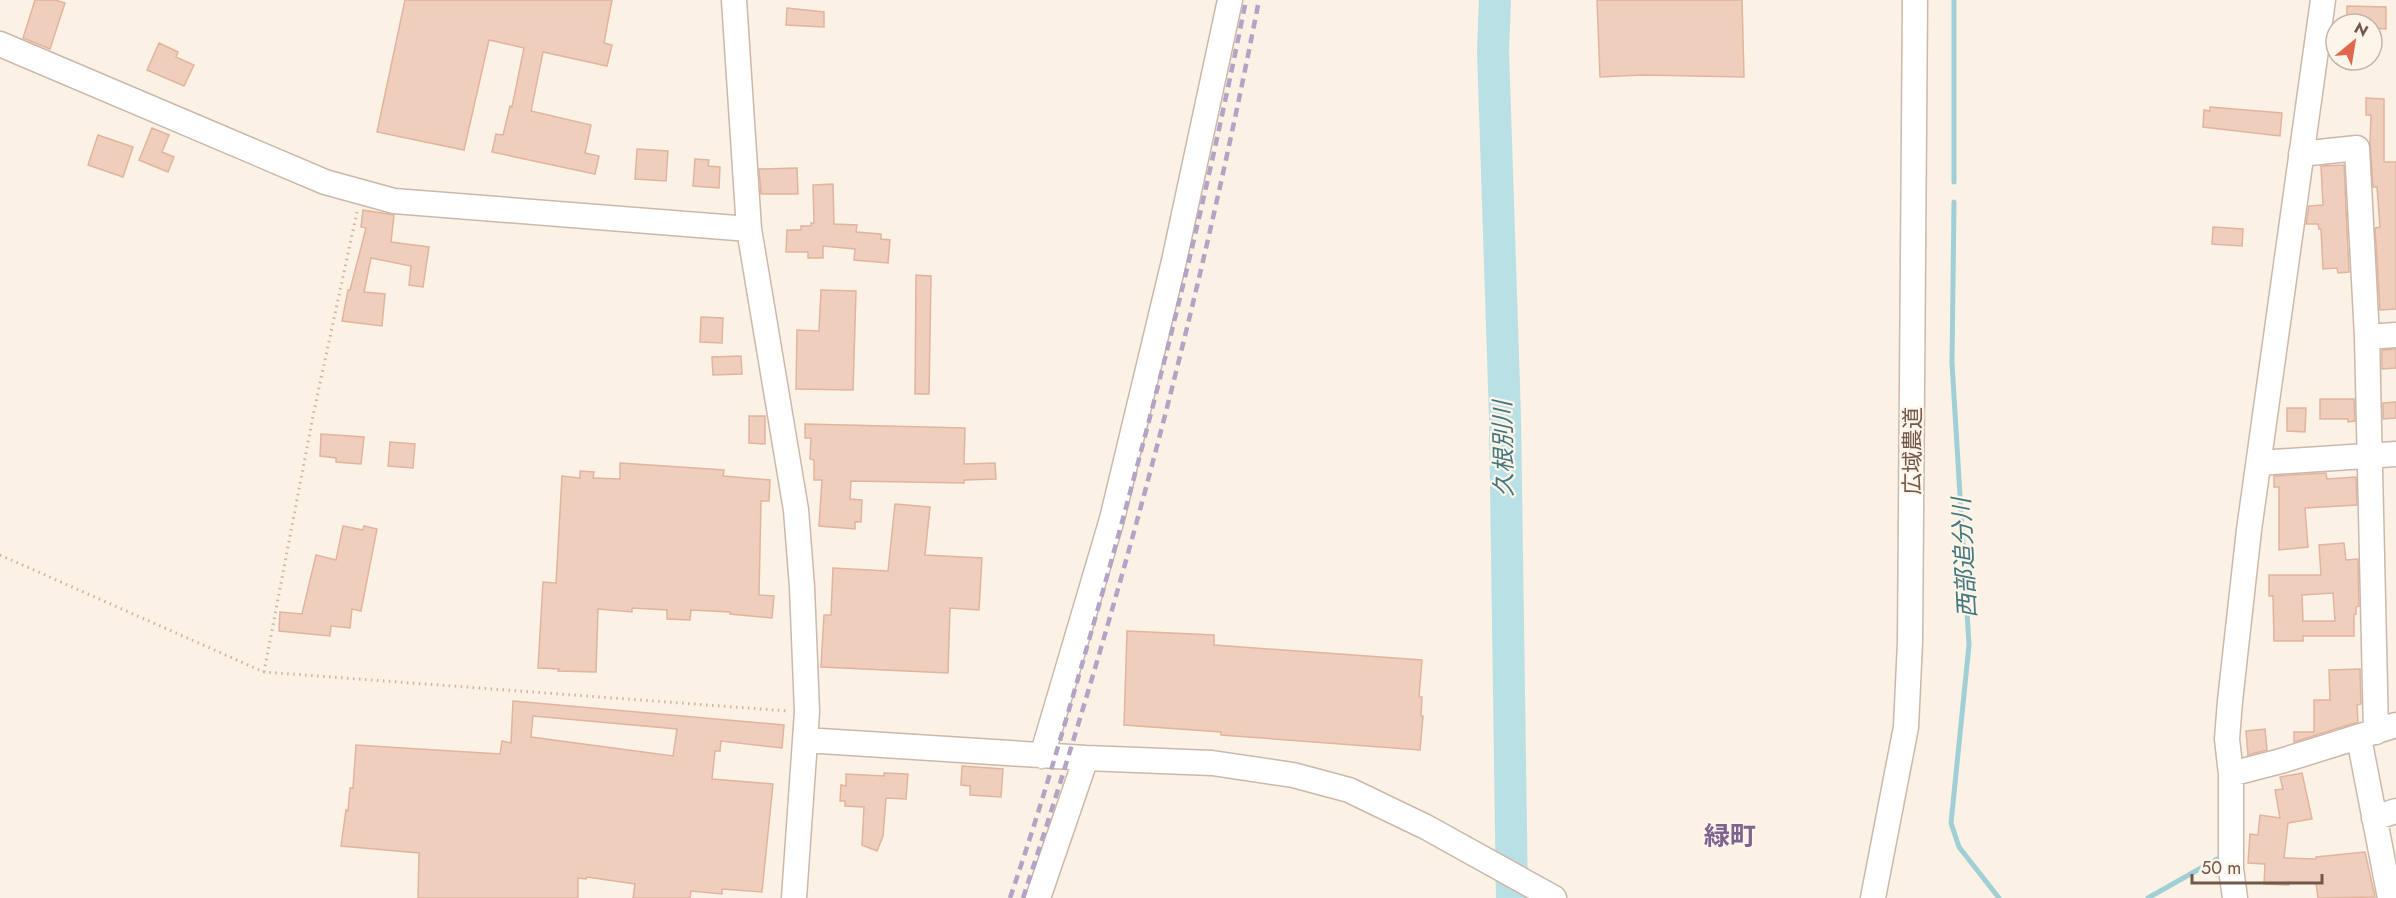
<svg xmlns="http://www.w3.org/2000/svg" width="2396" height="898" font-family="Jost,'Noto Sans JP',sans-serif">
	<rect width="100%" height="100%" fill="#fbf1e4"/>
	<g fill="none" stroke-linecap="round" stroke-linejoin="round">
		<path stroke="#a0d0d5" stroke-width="5" d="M 1954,182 L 1954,0
			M 1954,202 L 1952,363 L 1969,645 L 1951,823 L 1959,847 L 1999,898
			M 2148,898 L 2217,859"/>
		<path stroke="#b9e0e4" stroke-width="32" d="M 1495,0 L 1493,50 L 1505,417 L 1512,898"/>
	</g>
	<path fill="#efcebd" stroke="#e1b49e" stroke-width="1.5" fill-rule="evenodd" d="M 35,0 L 55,0 L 65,3 L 50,49 L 23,38 Z
		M 405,0 L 612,0 L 604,43 L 612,45 L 607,66 L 543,52 L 531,111 L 591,125 L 585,153 L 599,156 L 595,174 L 492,152 L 496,134 L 503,135 L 510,106 L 512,107 L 524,48 L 489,40 L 464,150 L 377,132 Z
		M 1597,0 L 1742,0 L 1744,77 L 1642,75 L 1600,77 Z
		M 2347,6 L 2386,7 L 2386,29 L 2372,28 L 2372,24 L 2347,24 Z
		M 787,8 L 824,12 L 824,27 L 786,25 Z
		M 159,43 L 178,52 L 176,57 L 194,65 L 184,86 L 147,70 Z
		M 2366,98 L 2384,99 L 2384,162 L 2396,162 L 2396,309 L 2380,310 L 2375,228 L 2380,227 L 2377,187 L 2373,187 L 2370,142 L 2371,115 L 2366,115 Z
		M 2210,107 L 2282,113 L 2280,136 L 2203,127 L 2204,110 L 2210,111 Z
		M 152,128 L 169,135 L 162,152 L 174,157 L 168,172 L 139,160 Z
		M 98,135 L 133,147 L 123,177 L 88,165 Z
		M 637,149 L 668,151 L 666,181 L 635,179 Z
		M 695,159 L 709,160 L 708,166 L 720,167 L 719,188 L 693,186 Z
		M 2344,165 L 2349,272 L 2338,273 L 2337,268 L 2323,269 L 2321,229 L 2319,229 L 2318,224 L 2306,224 L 2309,206 L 2323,205 L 2321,166 Z
		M 797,168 L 798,194 L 761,194 L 759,169 Z
		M 833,184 L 834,224 L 857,225 L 856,232 L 881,234 L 881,239 L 890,240 L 888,263 L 854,260 L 855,249 L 823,246 L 823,258 L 808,258 L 808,252 L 786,252 L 787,230 L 801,230 L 801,226 L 811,226 L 811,223 L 814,223 L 813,185 Z
		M 363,210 L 394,215 L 391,242 L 429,247 L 423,287 L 409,285 L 411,266 L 371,258 L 364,292 L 385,294 L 382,326 L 342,321 L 348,290 L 350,290 L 366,228 L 361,227 Z
		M 2213,227 L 2243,229 L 2242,246 L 2212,244 Z
		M 916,275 L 931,276 L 929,394 L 915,394 Z
		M 821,290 L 856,291 L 853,390 L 796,389 L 797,330 L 819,331 Z
		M 701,317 L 723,318 L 722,343 L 700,342 Z
		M 2396,349 L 2396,368 L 2382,369 L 2382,350 Z
		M 741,356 L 742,374 L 713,375 L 712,357 Z
		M 2320,399 L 2354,399 L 2355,421 L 2348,422 L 2348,419 L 2320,419 Z
		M 2396,402 L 2396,418 L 2383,419 L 2383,403 Z
		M 2287,408 L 2306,408 L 2305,432 L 2287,431 Z
		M 749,416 L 765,416 L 765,444 L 749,443 Z
		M 805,424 L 965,428 L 964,464 L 995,463 L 996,479 L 964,480 L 964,483 L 851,481 L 850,499 L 862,500 L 861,522 L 855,522 L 855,529 L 819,526 L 822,480 L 814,480 L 814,460 L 810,459 L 811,438 L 805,438 Z
		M 321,434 L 364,437 L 361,464 L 336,462 L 336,458 L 320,456 Z
		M 390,442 L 415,444 L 413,468 L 388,466 Z
		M 620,463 L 724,470 L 723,476 L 770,480 L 769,501 L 761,501 L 759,595 L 774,596 L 772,618 L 730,614 L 730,612 L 691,610 L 690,620 L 667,619 L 667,610 L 632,608 L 632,612 L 598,609 L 596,672 L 558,671 L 559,669 L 538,668 L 543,582 L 556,583 L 562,476 L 580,478 L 580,471 L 594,472 L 593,478 L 620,479 Z
		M 2326,473 L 2327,479 L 2356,477 L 2357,505 L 2305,508 L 2308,547 L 2279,550 L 2279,487 L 2274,487 L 2274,476 Z
		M 895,504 L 930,507 L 925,555 L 982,558 L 979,610 L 950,608 L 948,673 L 821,667 L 824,615 L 831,615 L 833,568 L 888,571 Z
		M 343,526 L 363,530 L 364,526 L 377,529 L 361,611 L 352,609 L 350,628 L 331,626 L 330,636 L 279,631 L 280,612 L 302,614 L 316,555 L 336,560 Z
		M 2344,543 L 2346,560 L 2358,559 L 2359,606 L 2356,607 L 2356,614 L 2354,614 L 2354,636 L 2303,636 L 2303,641 L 2274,641 L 2273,596 L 2269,596 L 2269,575 L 2321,575 L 2319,545 ZM 2333,593 L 2335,621 L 2303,621 L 2302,595 Z
		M 1127,631 L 1214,635 L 1214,645 L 1422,660 L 1419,697 L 1422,697 L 1421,716 L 1423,716 L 1420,750 L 1221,735 L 1221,732 L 1124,725 Z
		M 2360,669 L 2361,704 L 2357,705 L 2358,722 L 2294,742 L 2294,732 L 2314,732 L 2314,700 L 2330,700 L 2329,670 Z
		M 513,701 L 784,725 L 782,748 L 721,741 L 720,751 L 715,751 L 712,779 L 773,784 L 762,892 L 722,889 L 722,894 L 691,891 L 690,898 L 633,898 L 635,884 L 587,877 L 586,879 L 578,878 L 578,898 L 418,898 L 419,853 L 341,846 L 346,810 L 348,811 L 350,788 L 353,788 L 356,745 L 500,754 L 502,741 L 511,743 ZM 533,716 L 677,729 L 673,756 L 531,737 Z
		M 2265,729 L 2267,750 L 2248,755 L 2246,731 Z
		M 962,766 L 1003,769 L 1001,797 L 970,795 L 970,786 L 961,785 Z
		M 884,773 L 908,774 L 906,799 L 886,798 L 883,836 L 877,851 L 862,845 L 864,807 L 845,806 L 845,801 L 840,801 L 841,785 L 846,786 L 846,774 L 884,776 Z
		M 2302,773 L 2312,819 L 2288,823 L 2284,858 L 2316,859 L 2316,857 L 2365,852 L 2375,897 L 2318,898 L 2316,883 L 2289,882 L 2289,885 L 2264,884 L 2265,864 L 2248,863 L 2250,834 L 2258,835 L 2260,815 L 2280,818 L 2275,790 L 2283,789 L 2280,777 Z"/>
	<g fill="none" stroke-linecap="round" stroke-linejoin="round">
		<defs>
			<path id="minor" d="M 734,0 L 749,229 L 796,510 L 802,587 L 807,712 L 794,898
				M 0,44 L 325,182 L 394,201 L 749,229
				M 2301,154 L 2357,148 L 2367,337 L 2376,732
				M 2367,337 L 2396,335
				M 2259,463 L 2396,454
				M 2359,738 L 2390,898
				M 805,740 L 1086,758 L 1212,763 L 1293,775 L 1349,790 L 1426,827 L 1554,898
				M 1042,756 L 1112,519 L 1174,261 L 1230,0
				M 2231,774 L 2281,761 L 2396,725
				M 2374,818 L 2396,811
				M 1038,898 L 1086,758
				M 1873,898 L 1906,727 L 1910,642 L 1915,0
				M 2235,898 L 2231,869 L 2231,774 L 2227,739 L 2230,701 L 2249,530 L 2323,0"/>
		</defs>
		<use href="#minor" stroke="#ccb8ab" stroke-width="27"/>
		<path stroke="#d4b1a0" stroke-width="3" stroke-dasharray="1.5 4.5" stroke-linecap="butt" d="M 0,555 L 264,672 L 788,711
			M 264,672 L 314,411 L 357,212"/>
		<use href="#minor" stroke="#fff" stroke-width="24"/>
		<path stroke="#b3a3c4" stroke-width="4.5" stroke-dasharray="9 6" stroke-linecap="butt" d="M 1010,898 C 1041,808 1067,717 1093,626 C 1152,419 1204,211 1246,0
			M 1023,898 C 1120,605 1200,303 1259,0"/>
	</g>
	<g text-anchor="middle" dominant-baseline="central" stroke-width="4.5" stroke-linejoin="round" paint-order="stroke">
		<g font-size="22" fill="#72574b" stroke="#fef5ea">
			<text transform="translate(1912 451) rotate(-90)">広域農道</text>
		</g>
		<g font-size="24" font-style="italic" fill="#43777e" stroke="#fef5ea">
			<text transform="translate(1503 449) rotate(-91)">久根別川</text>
			<text transform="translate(1964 558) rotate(-93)">西部追分川</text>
		</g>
		<g font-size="26" font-weight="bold" fill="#7d638f" stroke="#fef5ea">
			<text x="1730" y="836">緑町</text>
		</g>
	</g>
	<g transform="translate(2354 42) rotate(30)"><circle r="28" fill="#fef5ea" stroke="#c6b6aa" stroke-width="1.5"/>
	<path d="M0-4.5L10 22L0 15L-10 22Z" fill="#e0674e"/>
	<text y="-9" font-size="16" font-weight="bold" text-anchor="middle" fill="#72574b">N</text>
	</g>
	<path d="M2192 874v9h130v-9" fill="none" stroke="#72574b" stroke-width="3"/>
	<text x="2201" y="874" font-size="18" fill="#72574b" stroke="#fef5ea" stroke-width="4.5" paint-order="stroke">50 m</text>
</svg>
